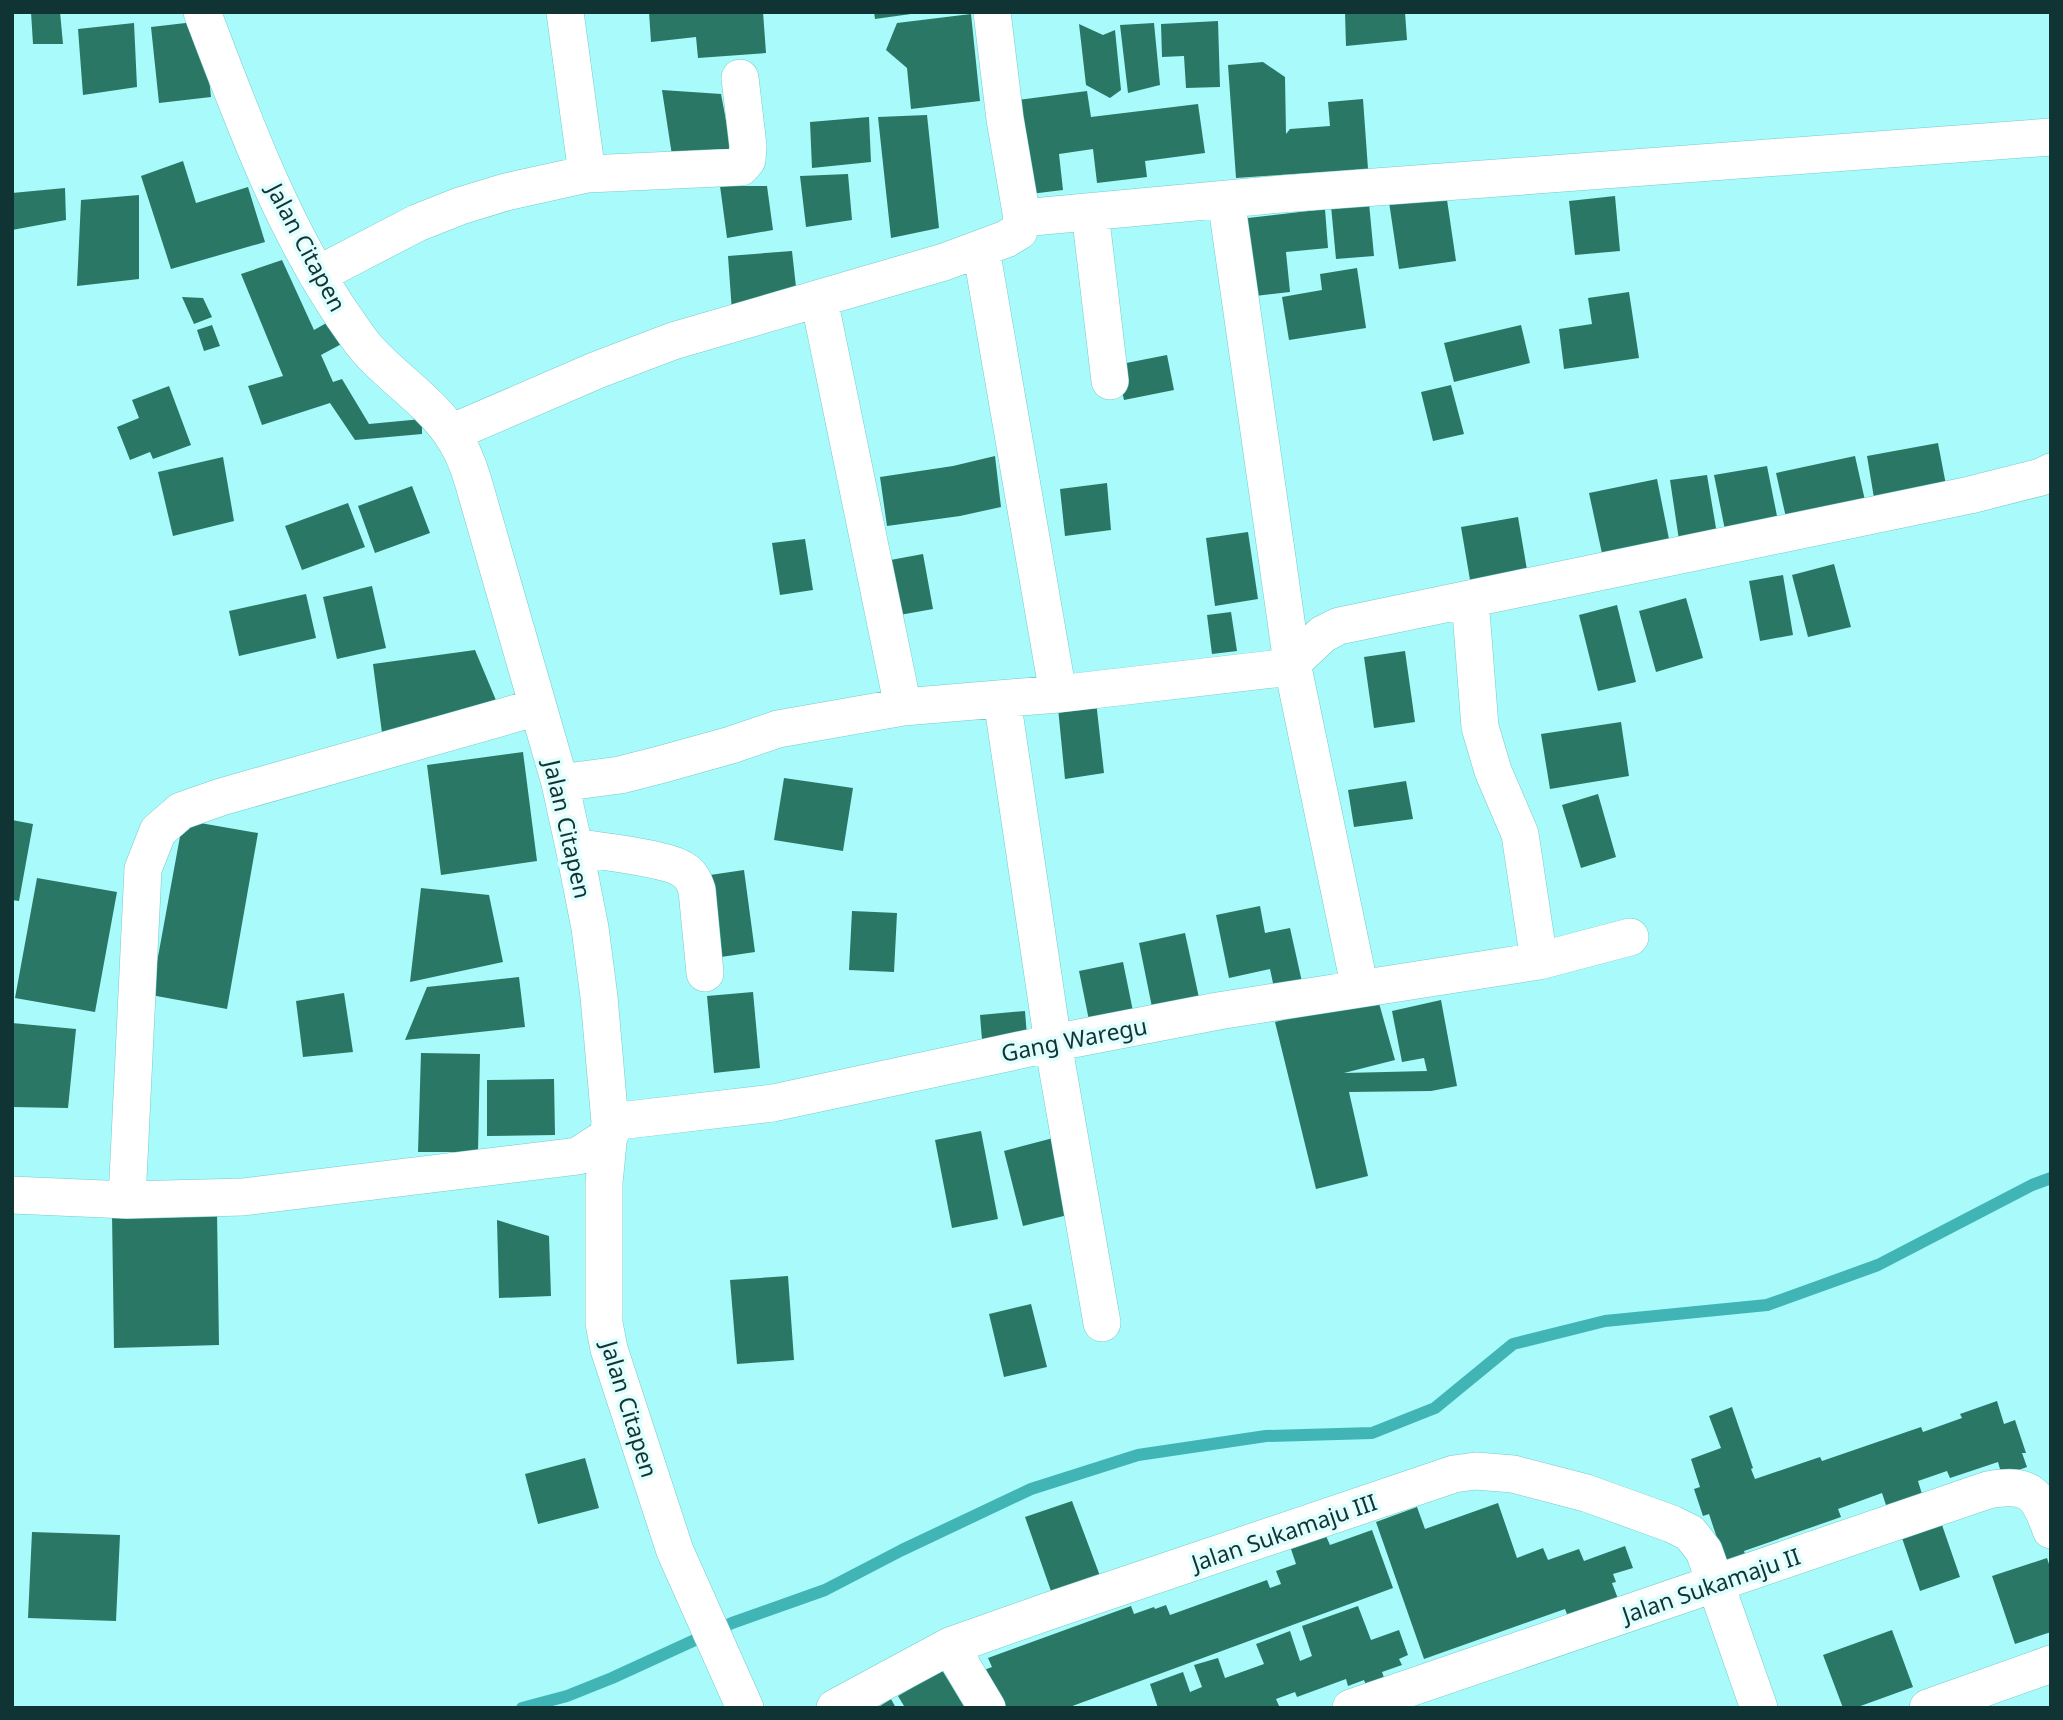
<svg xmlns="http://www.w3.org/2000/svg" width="2063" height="1720" font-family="'Noto Sans',sans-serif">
	<rect width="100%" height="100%" fill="#a8fbfa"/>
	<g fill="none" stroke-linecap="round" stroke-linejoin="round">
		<path stroke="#41b5b5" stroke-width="12" d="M 522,1708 L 567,1696 L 612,1678 L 732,1623 L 825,1590 L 902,1550 L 1031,1489 L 1138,1455 L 1266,1436 L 1372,1433 L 1435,1408 L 1513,1344 L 1605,1321 L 1767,1305 L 1878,1265 L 2032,1185 L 2051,1178"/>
	</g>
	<path fill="#2a7766" d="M 31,12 L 60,12 L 63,44 L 33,44 Z
		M 649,12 L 763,12 L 766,53 L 698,58 L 696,37 L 651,42 Z
		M 874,12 L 911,12 L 911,14 L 875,19 Z
		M 1345,12 L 1405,12 L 1407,40 L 1346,46 Z
		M 971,14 L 980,101 L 911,109 L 907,68 L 886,50 L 897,23 Z
		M 203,21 L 211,97 L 159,103 L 151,27 Z
		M 1218,21 L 1220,87 L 1186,88 L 1184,56 L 1162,57 L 1161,24 Z
		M 134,23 L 137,87 L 83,95 L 78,29 Z
		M 1154,23 L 1160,85 L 1128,93 L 1120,25 Z
		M 1079,24 L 1103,35 L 1115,30 L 1121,90 L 1110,98 L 1086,85 Z
		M 1263,62 L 1285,77 L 1286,134 L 1290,129 L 1330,126 L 1328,102 L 1363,99 L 1368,169 L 1236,178 L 1228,65 Z
		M 662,90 L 721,94 L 733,157 L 673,162 Z
		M 1087,91 L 1091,117 L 1198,104 L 1205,153 L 1145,161 L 1147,177 L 1097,183 L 1093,149 L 1059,154 L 1063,190 L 1022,195 L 1010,101 Z
		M 927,115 L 939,228 L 891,238 L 878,117 Z
		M 869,117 L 871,162 L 812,168 L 810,122 Z
		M 183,161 L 196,203 L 248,187 L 265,242 L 171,269 L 141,176 Z
		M 848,174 L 852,220 L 806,227 L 800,176 Z
		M 720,186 L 767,186 L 773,230 L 727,238 Z
		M 65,188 L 66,220 L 12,230 L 12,193 Z
		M 1446,193 L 1456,261 L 1399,269 L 1389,202 Z
		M 139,195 L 139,279 L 77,286 L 81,200 Z
		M 1615,196 L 1620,251 L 1575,255 L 1569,201 Z
		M 1369,203 L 1374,256 L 1336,259 L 1331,206 Z
		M 1325,209 L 1328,248 L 1286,252 L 1290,292 L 1247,297 L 1239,219 Z
		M 792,251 L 797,296 L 732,312 L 728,256 Z
		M 282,260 L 314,330 L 337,317 L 347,341 L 321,355 L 333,382 L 342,379 L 369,424 L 422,419 L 422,434 L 355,440 L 330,403 L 262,425 L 248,386 L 283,376 L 241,274 Z
		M 1357,268 L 1366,328 L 1289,340 L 1282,297 L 1322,290 L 1320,274 Z
		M 1629,292 L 1639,358 L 1564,369 L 1559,329 L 1592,324 L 1588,298 Z
		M 182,297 L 203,298 L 212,317 L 194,324 Z
		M 212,325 L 220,346 L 204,351 L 197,330 Z
		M 1521,325 L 1530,363 L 1454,382 L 1444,343 Z
		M 1167,355 L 1174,390 L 1124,400 L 1116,365 Z
		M 1451,385 L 1464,434 L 1433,441 L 1421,392 Z
		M 169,386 L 191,445 L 153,459 L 150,452 L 130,460 L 117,427 L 139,418 L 132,400 Z
		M 1938,443 L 1946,485 L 1874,498 L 1867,456 Z
		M 995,456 L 1001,507 L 960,516 L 887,526 L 880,477 L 953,466 Z
		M 1855,456 L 1866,505 L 1787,522 L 1776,473 Z
		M 223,457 L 234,521 L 173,536 L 158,472 Z
		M 1767,466 L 1779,526 L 1726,535 L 1714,475 Z
		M 1707,475 L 1717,534 L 1679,540 L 1670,480 Z
		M 1657,479 L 1670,544 L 1603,558 L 1589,493 Z
		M 1107,483 L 1111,530 L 1065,536 L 1060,489 Z
		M 412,486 L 430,533 L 375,553 L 358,506 Z
		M 348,503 L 365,547 L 302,570 L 285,526 Z
		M 1518,517 L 1527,570 L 1470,580 L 1461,527 Z
		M 1248,532 L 1258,599 L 1215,606 L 1206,538 Z
		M 805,539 L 813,590 L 780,595 L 772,543 Z
		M 923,554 L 933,609 L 894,616 L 885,561 Z
		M 1834,564 L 1851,627 L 1808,637 L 1792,575 Z
		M 1783,575 L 1793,635 L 1760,641 L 1749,581 Z
		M 372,586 L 386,648 L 337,659 L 323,597 Z
		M 306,594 L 316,638 L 239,656 L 229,611 Z
		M 1686,598 L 1703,658 L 1656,672 L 1639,611 Z
		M 1617,605 L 1636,682 L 1598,691 L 1579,615 Z
		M 1231,612 L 1237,651 L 1212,654 L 1207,615 Z
		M 475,650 L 503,717 L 382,733 L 373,664 Z
		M 1405,651 L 1415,722 L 1374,728 L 1364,657 Z
		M 1096,701 L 1104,773 L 1065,779 L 1058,708 Z
		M 1621,722 L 1629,776 L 1550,789 L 1541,734 Z
		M 523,752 L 537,861 L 441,875 L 427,765 Z
		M 784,778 L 853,788 L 843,851 L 774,840 Z
		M 1406,781 L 1413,819 L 1354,827 L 1348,790 Z
		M 1598,794 L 1616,857 L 1581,868 L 1562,805 Z
		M 12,820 L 33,824 L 19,901 L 12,900 Z
		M 183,820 L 258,833 L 227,1009 L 151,995 Z
		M 744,870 L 755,952 L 721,957 L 710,875 Z
		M 37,878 L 117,892 L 95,1012 L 15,998 Z
		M 421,888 L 489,895 L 503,962 L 410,982 Z
		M 1260,906 L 1265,933 L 1290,928 L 1302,982 L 1274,988 L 1270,969 L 1229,978 L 1216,915 Z
		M 852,911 L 897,913 L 894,972 L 849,970 Z
		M 1185,933 L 1201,1007 L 1154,1017 L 1139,943 Z
		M 1123,962 L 1135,1021 L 1091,1030 L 1079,971 Z
		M 519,977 L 525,1027 L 405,1040 L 427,987 Z
		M 753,992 L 760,1068 L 714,1073 L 707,996 Z
		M 344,993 L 353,1052 L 303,1057 L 296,1001 Z
		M 1377,996 L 1395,1060 L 1344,1073 L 1427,1071 L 1424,1058 L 1402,1062 L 1392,1011 L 1441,1000 L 1457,1086 L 1431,1091 L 1349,1092 L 1368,1176 L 1316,1189 L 1275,1022 Z
		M 1025,1011 L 1027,1036 L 982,1040 L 980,1015 Z
		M 12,1023 L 76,1029 L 68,1108 L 12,1107 Z
		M 421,1053 L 480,1054 L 478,1152 L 418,1152 Z
		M 554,1079 L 555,1135 L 487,1136 L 487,1080 Z
		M 981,1131 L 998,1219 L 952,1228 L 935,1140 Z
		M 1057,1137 L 1076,1213 L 1023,1226 L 1004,1151 Z
		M 217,1212 L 219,1345 L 114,1348 L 112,1214 Z
		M 497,1220 L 549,1236 L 551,1296 L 499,1298 Z
		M 788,1276 L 794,1360 L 737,1364 L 730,1280 Z
		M 1031,1304 L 1047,1367 L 1004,1377 L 989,1314 Z
		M 1997,1401 L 2004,1424 L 2015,1420 L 2026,1453 L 2022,1453 L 2027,1467 L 2002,1476 L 1998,1462 L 1950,1478 L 1947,1471 L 1918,1481 L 1925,1504 L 1890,1517 L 1882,1493 L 1838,1509 L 1841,1517 L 1744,1551 L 1748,1563 L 1728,1571 L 1709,1514 L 1703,1516 L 1694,1489 L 1700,1487 L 1691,1459 L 1721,1448 L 1709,1416 L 1732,1407 L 1753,1468 L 1751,1469 L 1755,1479 L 1820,1457 L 1822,1461 L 1921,1427 L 1923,1432 L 1962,1418 L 1960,1414 Z
		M 585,1458 L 599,1508 L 538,1524 L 525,1474 Z
		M 1072,1501 L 1100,1576 L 1052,1594 L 1025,1517 Z
		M 1498,1503 L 1517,1558 L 1543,1548 L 1548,1560 L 1579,1549 L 1584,1561 L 1625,1546 L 1633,1568 L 1613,1574 L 1616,1582 L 1612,1583 L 1620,1604 L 1570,1622 L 1565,1609 L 1424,1659 L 1376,1522 L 1417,1507 L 1425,1529 Z
		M 1942,1525 L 1960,1577 L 1920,1591 L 1902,1538 Z
		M 1372,1530 L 1393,1588 L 1067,1708 L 1005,1708 L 1000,1693 L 993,1696 L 984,1670 L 992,1667 L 988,1658 L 1131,1606 L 1134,1614 L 1154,1607 L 1155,1609 L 1166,1605 L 1170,1615 L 1267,1580 L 1270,1588 L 1281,1584 L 1276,1571 L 1296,1564 L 1291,1549 L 1326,1536 L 1330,1545 Z
		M 32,1532 L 120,1535 L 116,1621 L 28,1618 Z
		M 2047,1558 L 2051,1570 L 2051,1632 L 2015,1644 L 1992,1576 Z
		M 1358,1606 L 1371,1640 L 1399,1630 L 1408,1655 L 1399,1659 L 1402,1665 L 1382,1672 L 1387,1686 L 1369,1693 L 1364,1680 L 1348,1686 L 1346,1679 L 1297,1697 L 1295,1692 L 1276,1699 L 1280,1708 L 1158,1708 L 1150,1684 L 1183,1672 L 1190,1692 L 1202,1687 L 1194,1665 L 1218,1658 L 1225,1678 L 1264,1664 L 1256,1644 L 1290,1631 L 1300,1661 L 1312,1656 L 1302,1626 Z
		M 1892,1630 L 1913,1687 L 1855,1708 L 1843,1708 L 1823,1655 Z
		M 942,1670 L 965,1708 L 901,1708 L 904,1706 L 898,1696 Z
		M 891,1699 L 896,1708 L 877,1708 Z"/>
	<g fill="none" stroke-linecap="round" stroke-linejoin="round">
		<defs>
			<path id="minor" d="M 202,12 C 242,116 280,223 343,316 C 351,327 359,340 368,350 C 394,379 428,400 451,433 C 461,447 468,464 473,481 L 560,783 L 574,847 L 590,928 L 599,997 L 610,1122 L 604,1183 L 604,1323 L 609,1349 L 675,1551 L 745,1708
				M 565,12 L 587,174
				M 1226,199 L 1292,663 L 1360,989
				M 1090,212 L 1110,381
				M 1022,218 L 1281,194 L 2051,137
				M 981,249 L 1058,694
				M 317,275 L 417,223 L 460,206 L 506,192 L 587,174 L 741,167 L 747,160 L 748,146 L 740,78
				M 819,299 L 903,707
				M 451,433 L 597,370 L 673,341 L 944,262 L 1006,239 L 1019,231 L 1022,218 L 1005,119 L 992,12
				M 1470,599 L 1480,727 L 1493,771 L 1520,834 L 1539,961
				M 1002,699 L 1053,1043 L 1102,1323
				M 560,783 L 620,775 L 663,764 L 731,745 L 778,729 L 903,707 L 1058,694 L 1273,669 L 1292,663 L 1323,634 L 1339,626 L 1970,495 L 2041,477 L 2051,472
				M 574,847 C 598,851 665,858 682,869 C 691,874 694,881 697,890 L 705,973
				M 610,1122 L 773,1103 L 1053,1043 L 1218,1011 L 1539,961 L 1630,937
				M 12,1195 L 127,1200 L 243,1197 L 578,1156 L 610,1135
				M 127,1200 L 143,869 L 158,831 L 181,811 L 221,797 L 538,707
				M 950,1646 L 987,1708
				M 835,1708 L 950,1646 L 1049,1611 L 1454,1474 L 1476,1471 L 1513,1474 L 1586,1493 L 1672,1524 L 1690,1533 L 1704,1551 L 1759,1708
				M 1351,1708 L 1988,1490 C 2029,1483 2038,1492 2051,1530
				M 1928,1708 L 2051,1664"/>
		</defs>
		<use href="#minor" stroke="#78caca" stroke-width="38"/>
		<use href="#minor" stroke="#fff" stroke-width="37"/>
	</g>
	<g text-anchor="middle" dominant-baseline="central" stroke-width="7" stroke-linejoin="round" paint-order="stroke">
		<g font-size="23" fill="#103434" stroke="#dffefd">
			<text transform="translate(307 247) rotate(62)">Jalan Citapen</text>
			<text transform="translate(568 829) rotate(77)">Jalan Citapen</text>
			<text transform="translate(1074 1039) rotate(-11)">Gang Waregu</text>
			<text transform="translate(630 1409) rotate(73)">Jalan Citapen</text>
			<text transform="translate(1284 1532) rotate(-19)">Jalan Sukamaju III</text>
			<text transform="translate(1711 1585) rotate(-19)">Jalan Sukamaju II</text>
		</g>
	</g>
	<rect width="2063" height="1720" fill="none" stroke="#103434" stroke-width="28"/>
</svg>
